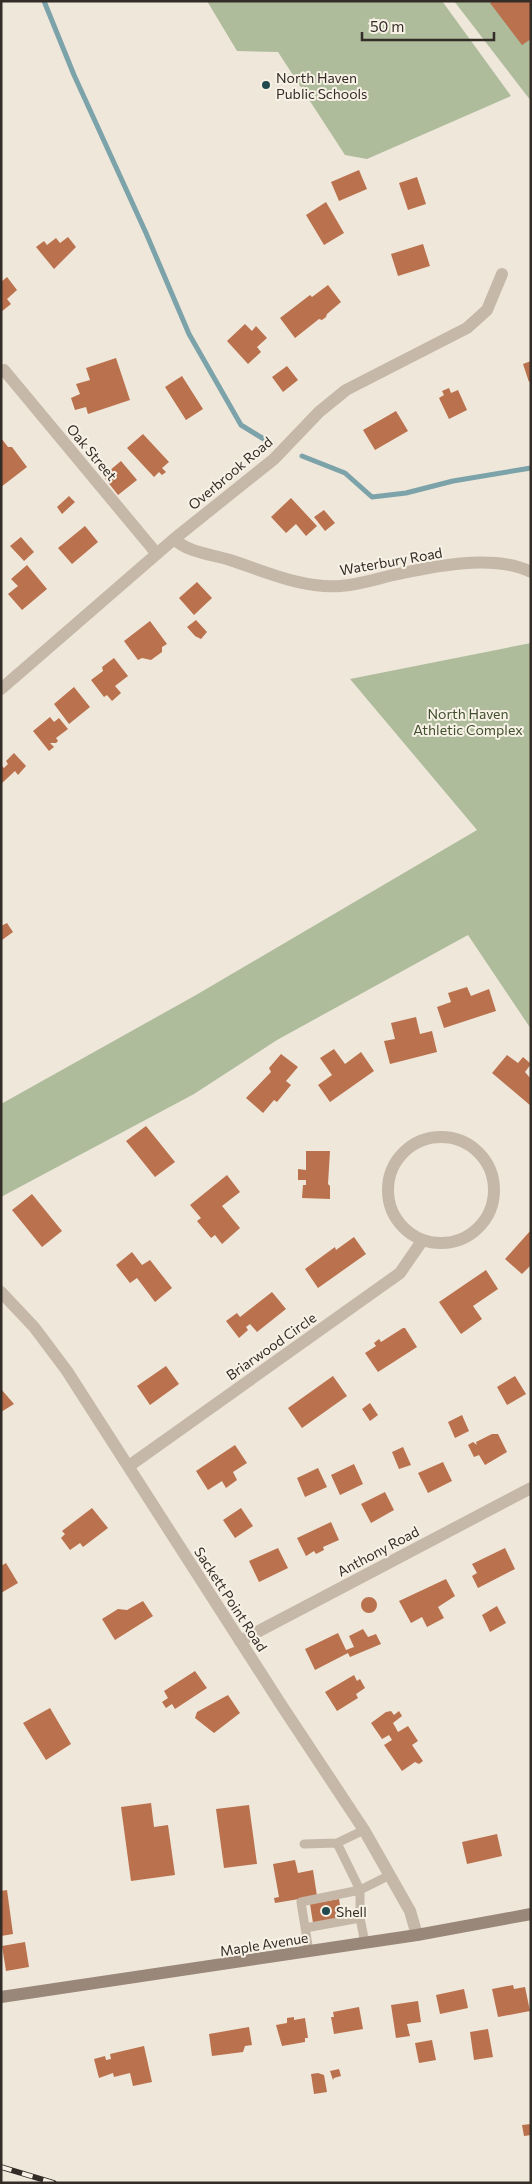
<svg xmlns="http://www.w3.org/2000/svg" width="532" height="2184" font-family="Commissioner,sans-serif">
	<rect width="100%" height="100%" fill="#efe7da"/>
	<path fill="#aebc9c" d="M 207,1 L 442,1 L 511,96 L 367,159 L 345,155 L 278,52 L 237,51 Z
		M 454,1 L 531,1 L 531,101 Z
		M 531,643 L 531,1029 L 468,935 L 277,1040 L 194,1094 L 1,1197 L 1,1104 L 196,995 L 477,830 L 350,679 Z"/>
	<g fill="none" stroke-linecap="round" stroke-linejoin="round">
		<path stroke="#7ca3a9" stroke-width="5" d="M 44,1 L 74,75 L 146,233 L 189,334 L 241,425 L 272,444
			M 302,456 L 345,473 L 372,497 L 406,493 L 453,481 L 531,468"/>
	</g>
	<path fill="#ba714d" d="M 493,1 L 531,1 L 531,39 L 522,45 L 490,3 Z
		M 359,170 L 367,189 L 339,201 L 331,182 Z
		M 417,177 L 426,204 L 408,210 L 399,183 Z
		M 326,202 L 344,233 L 324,245 L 306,215 Z
		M 68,237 L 76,247 L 54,269 L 36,247 L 44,241 L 47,245 L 56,238 L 60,243 Z
		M 423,244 L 430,266 L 398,276 L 391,254 Z
		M 7,277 L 17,290 L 7,299 L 11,304 L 1,312 L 1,282 Z
		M 328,285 L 341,302 L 327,314 L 326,317 L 322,320 L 319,319 L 295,338 L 280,318 L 310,295 L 312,297 Z
		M 245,324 L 252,331 L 256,326 L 267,338 L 257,347 L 261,352 L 248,364 L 227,341 Z
		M 116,358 L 130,400 L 88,414 L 86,407 L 75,410 L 71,398 L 80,394 L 76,384 L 90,380 L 86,368 Z
		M 531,361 L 531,381 L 529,382 L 523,364 Z
		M 287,366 L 298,380 L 283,392 L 272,377 Z
		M 182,376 L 203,409 L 186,420 L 165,387 Z
		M 449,388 L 451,393 L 458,390 L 467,410 L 449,419 L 439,398 L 444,395 L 442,391 Z
		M 396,411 L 408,431 L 375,450 L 363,430 Z
		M 143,434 L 169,462 L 162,468 L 166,472 L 162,475 L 159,472 L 154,477 L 127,448 Z
		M 1,438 L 8,447 L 12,447 L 27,467 L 1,487 Z
		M 121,461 L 137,480 L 118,495 L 103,476 Z
		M 69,496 L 75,502 L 62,514 L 57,507 Z
		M 291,498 L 317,526 L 306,536 L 296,524 L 286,533 L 271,517 Z
		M 324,510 L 335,523 L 325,531 L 314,517 Z
		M 85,526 L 98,542 L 72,564 L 58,548 Z
		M 21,537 L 34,552 L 24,561 L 10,546 Z
		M 27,565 L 47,589 L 22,610 L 8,594 L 18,586 L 11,579 Z
		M 197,582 L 212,598 L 194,615 L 179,598 Z
		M 196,620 L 207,632 L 201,639 L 195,636 L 187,627 Z
		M 150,621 L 167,644 L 162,647 L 162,652 L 151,660 L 142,658 L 138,660 L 124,641 Z
		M 114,658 L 128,676 L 115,686 L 121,693 L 112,701 L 107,695 L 104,697 L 91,680 L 103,671 L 102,667 Z
		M 74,687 L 90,707 L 69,724 L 54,704 Z
		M 50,717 L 54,722 L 59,718 L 68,729 L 56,738 L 58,741 L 56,743 L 50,743 L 54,747 L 49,751 L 33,731 Z
		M 14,753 L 26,766 L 18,775 L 15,771 L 1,784 L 1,765 L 4,768 L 8,764 L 6,761 Z
		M 7,923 L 13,932 L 2,940 L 1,926 Z
		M 467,987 L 471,996 L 489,989 L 496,1011 L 444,1028 L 437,1007 L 451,1002 L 448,993 Z
		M 416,1017 L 420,1034 L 432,1031 L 437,1052 L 390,1064 L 384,1041 L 395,1039 L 391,1023 Z
		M 334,1049 L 345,1064 L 361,1052 L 374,1071 L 330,1102 L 318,1085 L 332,1075 L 320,1058 Z
		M 281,1054 L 298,1067 L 286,1081 L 291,1085 L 277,1102 L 274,1100 L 263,1113 L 246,1098 L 271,1072 L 269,1068 Z
		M 507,1055 L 518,1063 L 523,1057 L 531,1064 L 525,1072 L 531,1079 L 531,1106 L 492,1073 Z
		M 146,1126 L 175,1162 L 155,1177 L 126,1141 Z
		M 306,1151 L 330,1151 L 328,1184 L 330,1186 L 330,1199 L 302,1198 L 303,1185 L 306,1185 L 306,1180 L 298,1180 L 298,1169 L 306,1170 Z
		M 227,1175 L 240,1192 L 222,1206 L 240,1228 L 222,1244 L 215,1235 L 211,1238 L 197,1221 L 201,1218 L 190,1205 Z
		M 32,1194 L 62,1231 L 42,1247 L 12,1210 Z
		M 531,1230 L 531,1265 L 522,1274 L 505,1259 Z
		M 354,1237 L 366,1254 L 318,1288 L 305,1269 L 335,1247 L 336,1250 Z
		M 132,1252 L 142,1265 L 150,1260 L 172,1288 L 155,1302 L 137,1278 L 130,1283 L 116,1265 Z
		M 486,1270 L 498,1289 L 473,1306 L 482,1319 L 461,1334 L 439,1302 Z
		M 272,1292 L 286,1309 L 257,1332 L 250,1324 L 246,1327 L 248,1330 L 239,1338 L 226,1321 L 237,1313 L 240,1317 Z
		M 403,1328 L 405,1328 L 417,1347 L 378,1372 L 365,1353 L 376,1346 L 374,1343 L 379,1339 L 381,1342 Z
		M 166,1366 L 179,1384 L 150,1405 L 137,1386 Z
		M 333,1376 L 347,1396 L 302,1428 L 288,1408 Z
		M 515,1376 L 526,1394 L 507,1405 L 497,1387 Z
		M 1,1389 L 14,1404 L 1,1412 Z
		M 370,1403 L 378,1415 L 370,1421 L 362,1409 Z
		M 462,1415 L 469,1431 L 455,1438 L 448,1422 Z
		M 492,1434 L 498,1434 L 507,1452 L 485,1465 L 479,1455 L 474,1457 L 468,1445 L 473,1442 L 477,1445 L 476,1442 Z
		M 235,1445 L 247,1463 L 233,1472 L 237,1480 L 226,1488 L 222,1481 L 208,1490 L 196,1471 Z
		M 403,1447 L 411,1465 L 399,1469 L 392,1452 Z
		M 443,1462 L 452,1481 L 428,1493 L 418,1473 Z
		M 354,1464 L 363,1484 L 340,1495 L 331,1475 Z
		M 318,1468 L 327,1487 L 305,1497 L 297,1478 Z
		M 385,1492 L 394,1510 L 371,1523 L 361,1504 Z
		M 92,1508 L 108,1528 L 83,1547 L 80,1543 L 70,1550 L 61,1538 L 65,1534 L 62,1531 Z
		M 241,1508 L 253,1526 L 235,1538 L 223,1520 Z
		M 331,1522 L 339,1540 L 323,1547 L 324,1550 L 316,1554 L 314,1551 L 306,1556 L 297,1538 Z
		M 278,1548 L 288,1568 L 259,1582 L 249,1561 Z
		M 505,1548 L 515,1569 L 478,1588 L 472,1576 L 477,1573 L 472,1564 Z
		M 6,1563 L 18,1583 L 1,1593 L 1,1566 Z
		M 446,1579 L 455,1596 L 438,1607 L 444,1618 L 427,1627 L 422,1617 L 411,1623 L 399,1601 Z
		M361 1605a8 8 0 1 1 16 0a8 8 0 1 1-16 0Z
		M 143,1601 L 153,1616 L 115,1640 L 102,1619 L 118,1609 L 127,1610 Z
		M 497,1606 L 506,1623 L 490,1632 L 482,1615 Z
		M 363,1629 L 368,1637 L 376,1634 L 381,1644 L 350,1657 L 348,1653 L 315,1670 L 305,1649 L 338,1633 L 346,1650 L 354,1647 L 349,1636 Z
		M 195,1671 L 207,1688 L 175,1709 L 172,1704 L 166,1708 L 162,1702 L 168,1698 L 164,1691 Z
		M 354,1675 L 357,1681 L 360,1679 L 365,1688 L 356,1694 L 358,1698 L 337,1711 L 325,1692 Z
		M 228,1695 L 240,1713 L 214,1733 L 195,1718 L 197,1712 Z
		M 50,1708 L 71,1744 L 46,1760 L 23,1723 Z
		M 391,1711 L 394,1715 L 399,1711 L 402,1716 L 393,1723 L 398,1732 L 408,1726 L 418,1741 L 412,1745 L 423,1761 L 419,1764 L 415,1762 L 402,1771 L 384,1745 L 392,1740 L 389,1735 L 382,1739 L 371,1723 L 386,1712 Z
		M 151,1803 L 154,1827 L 168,1825 L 175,1875 L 131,1881 L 121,1807 Z
		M 249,1805 L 257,1864 L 224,1868 L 216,1809 Z
		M 497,1834 L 502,1856 L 467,1864 L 462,1842 Z
		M 295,1860 L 298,1873 L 313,1870 L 317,1896 L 275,1903 L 274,1898 L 279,1897 L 273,1864 Z
		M 7,1890 L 13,1934 L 1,1936 L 1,1891 Z
		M 339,1899 L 342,1918 L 313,1923 L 310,1904 Z
		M 25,1942 L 29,1967 L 6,1971 L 2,1946 Z
		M 513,1985 L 514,1989 L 525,1987 L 530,2011 L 498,2017 L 492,1989 Z
		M 464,1989 L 468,2008 L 440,2014 L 436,1995 Z
		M 418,2001 L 421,2022 L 407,2024 L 410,2036 L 396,2038 L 391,2005 Z
		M 359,2007 L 363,2029 L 334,2034 L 331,2017 L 334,2017 L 333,2012 Z
		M 294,2017 L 294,2020 L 305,2018 L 308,2038 L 305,2038 L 305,2042 L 282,2046 L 276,2025 L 287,2023 L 287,2018 Z
		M 249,2027 L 252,2045 L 245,2046 L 243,2052 L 212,2056 L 209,2034 Z
		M 488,2029 L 493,2057 L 474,2060 L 470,2032 Z
		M 432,2040 L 436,2060 L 419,2063 L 415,2043 Z
		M 144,2046 L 152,2082 L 133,2086 L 130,2073 L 114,2077 L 113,2073 L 99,2078 L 94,2059 L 105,2056 L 106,2060 L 111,2059 L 110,2054 Z
		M 339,2069 L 341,2076 L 334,2078 L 333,2080 L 330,2071 Z
		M 318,2073 L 324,2075 L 327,2092 L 314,2094 L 311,2074 Z
		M 531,2124 L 531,2135 L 524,2136 L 522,2125 Z"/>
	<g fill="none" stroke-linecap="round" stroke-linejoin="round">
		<path stroke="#c5b8a8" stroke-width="9" d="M 364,1830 L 337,1843 L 360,1890 L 390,1875
			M 304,1844 L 337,1843
			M 305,1928 L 360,1918
			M 309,1952 L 301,1902 L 360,1890 L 360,1918 L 365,1943"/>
		<path stroke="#c5b8a8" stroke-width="12" d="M 1,371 L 4,370 L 157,554
			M 174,539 C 189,553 211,554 230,560 C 264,571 303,589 340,586 C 357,585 373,580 389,576 C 429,567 493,553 531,572
			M 1,689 L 174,539 L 274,459 L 319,412 L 346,390 L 467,328 L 487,310 L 502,274
			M388 1190a53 53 0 1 1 106 0a53 53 0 1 1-106 0Z
			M 129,1466 L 400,1273 L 422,1241
			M 240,1641 L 531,1488"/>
		<path stroke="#c5b8a8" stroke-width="12" d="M 1,1292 L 34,1327 L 67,1371 L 280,1703 L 364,1830 L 410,1911 L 417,1935"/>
		<path stroke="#998779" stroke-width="12" d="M 1,1997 L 417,1935 L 531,1914"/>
		<defs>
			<path id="rail" d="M 1,2167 L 54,2183"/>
		</defs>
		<use href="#rail" stroke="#332c27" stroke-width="5.5"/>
		<use href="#rail" stroke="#f7f1e6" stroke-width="4" stroke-dasharray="11" stroke-linecap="butt"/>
	</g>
	<g fill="#214950" stroke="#f7f1e6" stroke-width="2">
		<circle cx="266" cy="85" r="5"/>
		<circle cx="326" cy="1911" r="5"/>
	</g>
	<g text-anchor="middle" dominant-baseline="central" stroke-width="4" stroke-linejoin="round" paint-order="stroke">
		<g font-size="14" fill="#332c27" stroke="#f7f1e6" text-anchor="start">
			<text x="276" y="77">North Haven<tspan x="276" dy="16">Public Schools</tspan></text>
			<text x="336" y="1911">Shell</text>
		</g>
		<g font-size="14" fill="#332c27" stroke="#f7f1e6">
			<text transform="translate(92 452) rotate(50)">Oak Street</text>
			<text transform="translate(230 473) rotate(-40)">Overbrook Road</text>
			<text transform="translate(391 561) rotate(-10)">Waterbury Road</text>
			<text transform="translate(271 1346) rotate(-35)">Briarwood Circle</text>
			<text transform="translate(378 1551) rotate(-28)">Anthony Road</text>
			<text transform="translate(231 1599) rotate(57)">Sackett Point Road</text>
			<text transform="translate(264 1944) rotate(-9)">Maple Avenue</text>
		</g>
		<g font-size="14" fill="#404f2d" stroke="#f7f1e6">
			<text x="468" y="713">North Haven<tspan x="468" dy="16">Athletic Complex</tspan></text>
		</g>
	</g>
	<rect width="532" height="2184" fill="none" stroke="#332c27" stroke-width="5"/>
	<path d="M362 32v8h132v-8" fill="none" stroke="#332c27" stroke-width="2.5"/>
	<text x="370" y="32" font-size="15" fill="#332c27" stroke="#f7f1e6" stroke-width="4" paint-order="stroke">50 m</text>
</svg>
